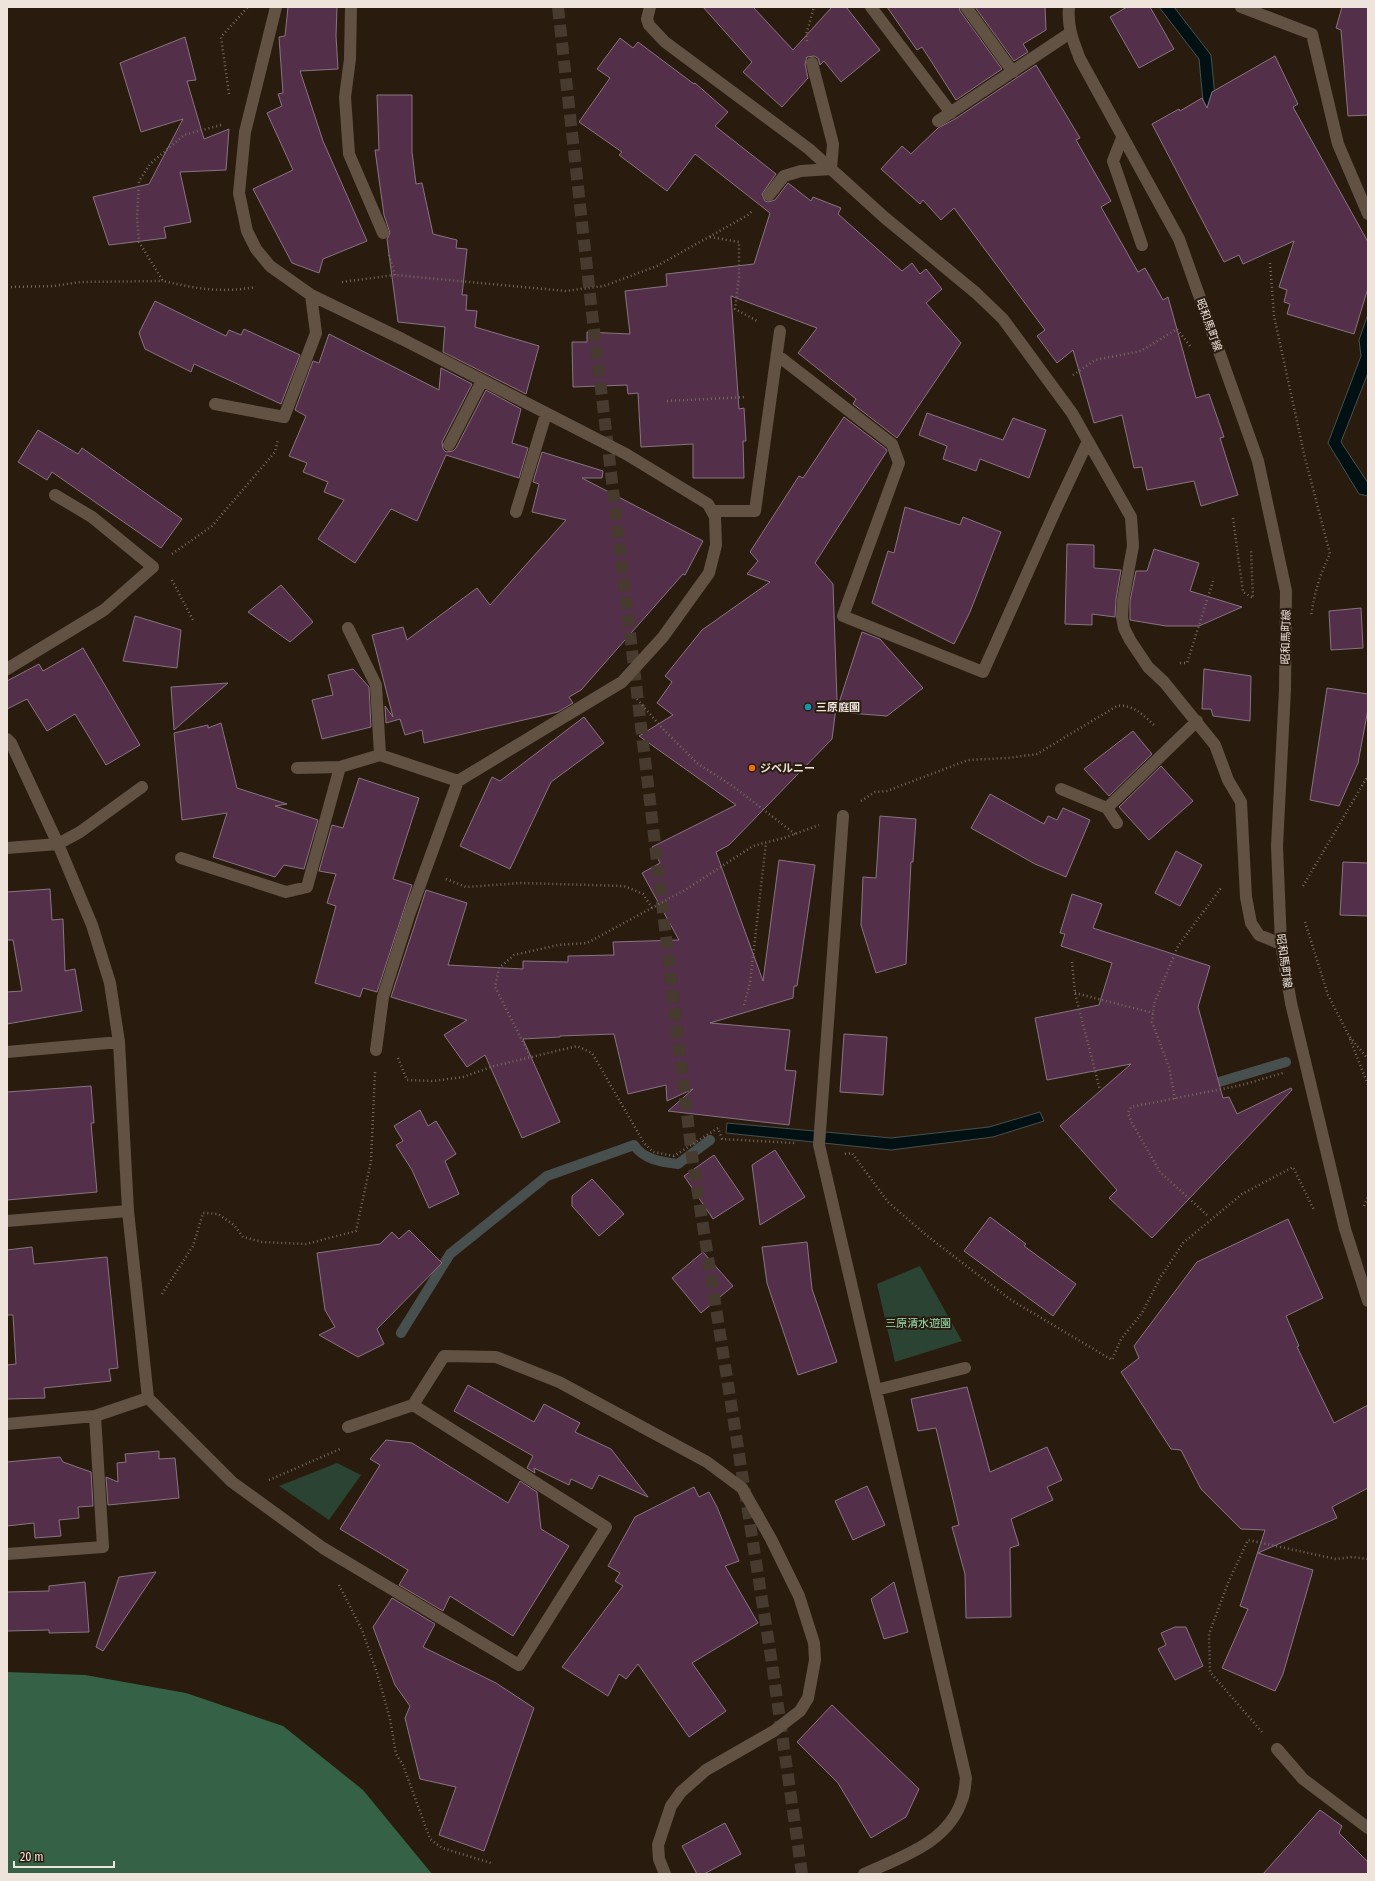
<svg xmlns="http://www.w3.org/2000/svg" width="1375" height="1881" font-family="'Fira Sans Condensed','Noto Sans JP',sans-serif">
	<rect width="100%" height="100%" fill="#291c0f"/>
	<path fill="#2a4333" d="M 920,1266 L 962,1341 L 895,1362 L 877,1284 Z
		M 337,1463 L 361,1475 L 329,1520 L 279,1486 Z"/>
	<path fill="#356146" d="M 7,1672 L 85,1675 L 186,1693 L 283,1726 L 363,1790 L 432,1874 L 7,1874 Z"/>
	<path fill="#011113" stroke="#48504f" d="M 1159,7 L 1174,7 L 1211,55 L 1217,118 L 1368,275 L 1368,291 L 1297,236 L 1205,122 L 1199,59 Z
		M 1368,314 L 1368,373 L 1341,442 L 1368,483 L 1368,496 L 1359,494 L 1328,443 L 1361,356 L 1359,340 Z
		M 1040,1112 L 1044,1121 L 993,1137 L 891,1150 L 726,1133 L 727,1123 L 891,1138 L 989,1127 Z"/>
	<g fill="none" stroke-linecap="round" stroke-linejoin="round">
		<path stroke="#48504f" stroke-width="10" d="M 1205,1083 L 1219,1082 L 1286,1062
			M 401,1333 L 450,1254 L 547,1176 L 634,1145 C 644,1160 662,1162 678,1164 L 710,1140"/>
	</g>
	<path fill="#532f49" stroke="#887481" d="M 288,7 L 337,7 L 336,36 L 338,69 L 300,71 L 323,141 L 367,241 L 323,259 L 319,273 L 292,263 L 253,189 L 293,170 L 267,113 L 282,106 L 278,94 L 283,93 L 279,37 L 285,36 Z
		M 703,7 L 753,7 L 793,50 L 832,7 L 846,7 L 880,50 L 841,82 L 824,61 L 820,65 L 818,58 L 814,56 L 807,57 L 805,64 L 808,78 L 782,107 L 743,72 L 752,62 Z
		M 887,7 L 959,7 L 960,11 L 1002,69 L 956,100 L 922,47 L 917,50 Z
		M 975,7 L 1045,7 L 1046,30 L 1023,44 L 1028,52 L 1014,61 Z
		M 1127,7 L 1150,7 L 1174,49 L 1139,68 L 1110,17 Z
		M 1342,7 L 1368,7 L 1368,115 L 1348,116 L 1341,30 L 1336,28 Z
		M 185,37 L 196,80 L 187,81 L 204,139 L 229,129 L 226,170 L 180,172 L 191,222 L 164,227 L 166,238 L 109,245 L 93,197 L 149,184 L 183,119 L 141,132 L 120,63 Z
		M 620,38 L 633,48 L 638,42 L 694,84 L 695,83 L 728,112 L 715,126 L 776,174 L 762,194 L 765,201 L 768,202 L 775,200 L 788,183 L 811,201 L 813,197 L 841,208 L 838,214 L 902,271 L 912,263 L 920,274 L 926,269 L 942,289 L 926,303 L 961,343 L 897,438 L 853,404 L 856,399 L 798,353 L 817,328 L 731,296 L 739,409 L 744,408 L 746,441 L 743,441 L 744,478 L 693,478 L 693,444 L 641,447 L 638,393 L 628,394 L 627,385 L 573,387 L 572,342 L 587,342 L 587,332 L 630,334 L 625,291 L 667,286 L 666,274 L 754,264 L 770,213 L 695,154 L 667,191 L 619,155 L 622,152 L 579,122 L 610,78 L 597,69 Z
		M 1275,56 L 1298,104 L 1293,107 L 1368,242 L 1368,288 L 1354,334 L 1287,314 L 1290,304 L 1284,302 L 1287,290 L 1279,287 L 1294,241 L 1243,264 L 1239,255 L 1224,262 L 1152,124 L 1179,109 L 1180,111 L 1202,98 L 1207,108 L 1212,92 Z
		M 1036,65 L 1080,138 L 1076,140 L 1111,201 L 1101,207 L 1138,272 L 1145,268 L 1163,300 L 1168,297 L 1196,398 L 1209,394 L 1224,437 L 1220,438 L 1238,495 L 1201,506 L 1194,481 L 1147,490 L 1142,467 L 1134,468 L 1122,415 L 1094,423 L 1073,350 L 1057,363 L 1037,336 L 1045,330 L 954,208 L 941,220 L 923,200 L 920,204 L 881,169 L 902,146 L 911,154 L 938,128 L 955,119 Z
		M 377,95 L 412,95 L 412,152 L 416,184 L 422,183 L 433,234 L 457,240 L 456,248 L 467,249 L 462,295 L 467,295 L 466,310 L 477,311 L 475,327 L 539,346 L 526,394 L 443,352 L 445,327 L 398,322 L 387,239 L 390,233 L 384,215 L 375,150 L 379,150 Z
		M 155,301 L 226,336 L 229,330 L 241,335 L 244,329 L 300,355 L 281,404 L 194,364 L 191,372 L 145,349 L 139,333 Z
		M 329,334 L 439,390 L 441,368 L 472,384 L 442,442 L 443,449 L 446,452 L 453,451 L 456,448 L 486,390 L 521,409 L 512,443 L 528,448 L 519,478 L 446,455 L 417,521 L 391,509 L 355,563 L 318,539 L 344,500 L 324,492 L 328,482 L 303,472 L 307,463 L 289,456 L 306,416 L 295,410 L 313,361 L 319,363 Z
		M 927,413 L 1003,440 L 1013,418 L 1046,430 L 1029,478 L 980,459 L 976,471 L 943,459 L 947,446 L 919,435 Z
		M 844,417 L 886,449 L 887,451 L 815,563 L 833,584 L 837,700 L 832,739 L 729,845 L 716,852 L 763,981 L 779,860 L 815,865 L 797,986 L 794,986 L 793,998 L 710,1023 L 790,1030 L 785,1070 L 796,1071 L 789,1125 L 668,1111 L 693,1089 L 667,1101 L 666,1085 L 628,1094 L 614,1034 L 560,1036 L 560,1037 L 523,1039 L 560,1122 L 522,1138 L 485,1055 L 467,1067 L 444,1035 L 467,1020 L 391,997 L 426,890 L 467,903 L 448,965 L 523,969 L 523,961 L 568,962 L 568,956 L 614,955 L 613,942 L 679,940 L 642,873 L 660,863 L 652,847 L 736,805 L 639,736 L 673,715 L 657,703 L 672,682 L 665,676 L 702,630 L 770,582 L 747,574 L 758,561 L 750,552 L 799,476 L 803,478 Z
		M 38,430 L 78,454 L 82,448 L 182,519 L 161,548 L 52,472 L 47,480 L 18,462 Z
		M 542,452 L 603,471 L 602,478 L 582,478 L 703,541 L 685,575 L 683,574 L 581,690 L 569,697 L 573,703 L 558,712 L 424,743 L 422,730 L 405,735 L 400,719 L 386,723 L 385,706 L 393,717 L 372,635 L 403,627 L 407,640 L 477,588 L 490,605 L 566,520 L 532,512 L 539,484 L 533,482 Z
		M 905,507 L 960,525 L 963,517 L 1001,532 L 970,612 L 954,644 L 872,603 L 888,551 L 894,553 Z
		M 1067,544 L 1094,545 L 1094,568 L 1121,570 L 1116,599 L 1115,617 L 1092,614 L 1092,625 L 1065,624 Z
		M 1154,549 L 1199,563 L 1190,591 L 1242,607 L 1199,626 L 1166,626 L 1130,620 L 1130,601 L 1136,571 L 1147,571 Z
		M 281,585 L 313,622 L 290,642 L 248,612 Z
		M 1361,608 L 1363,648 L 1331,650 L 1329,611 Z
		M 135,616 L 181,630 L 177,668 L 123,661 Z
		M 862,632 L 880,639 L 923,688 L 887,716 L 836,712 Z
		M 83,648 L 140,745 L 106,765 L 75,714 L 47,731 L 27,699 L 7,709 L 7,681 L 39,664 L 43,671 Z
		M 353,669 L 369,687 L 371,727 L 322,739 L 312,700 L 333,695 L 328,675 Z
		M 1204,669 L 1251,676 L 1250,721 L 1213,716 L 1211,709 L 1202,709 Z
		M 228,683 L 174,730 L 171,687 Z
		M 1327,688 L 1368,694 L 1368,709 L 1358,763 L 1339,806 L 1310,800 Z
		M 584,717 L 604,743 L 551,782 L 510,869 L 460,846 L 492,777 L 500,781 Z
		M 221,723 L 237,788 L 287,804 L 275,806 L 318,820 L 304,869 L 284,865 L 275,877 L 213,857 L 227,813 L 182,820 L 174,733 L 208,725 L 208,728 Z
		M 1133,731 L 1152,754 L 1109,796 L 1084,769 Z
		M 1161,766 L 1193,801 L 1149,840 L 1119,807 Z
		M 359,778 L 419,798 L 393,879 L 412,885 L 377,992 L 363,988 L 360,997 L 315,983 L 336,906 L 327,903 L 336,874 L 319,871 L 332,825 L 343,828 Z
		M 990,794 L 1044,824 L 1048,816 L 1057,820 L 1063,808 L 1090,820 L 1066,877 L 1035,864 L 971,828 Z
		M 880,816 L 916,819 L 913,862 L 911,862 L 906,964 L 876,973 L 861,925 L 863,877 L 876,878 Z
		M 1176,851 L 1202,865 L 1180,906 L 1155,893 Z
		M 1343,862 L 1368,863 L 1368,916 L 1340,915 Z
		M 50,889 L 52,920 L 63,919 L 65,971 L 75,969 L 82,1011 L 7,1024 L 7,992 L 22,991 L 13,940 L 7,940 L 7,892 Z
		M 1072,894 L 1102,904 L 1093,928 L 1210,966 L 1198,1007 L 1223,1098 L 1229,1097 L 1237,1114 L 1291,1088 L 1292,1090 L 1152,1238 L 1109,1198 L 1117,1190 L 1060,1126 L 1131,1064 L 1047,1080 L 1035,1018 L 1099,1005 L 1112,963 L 1061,946 L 1065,934 L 1060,933 Z
		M 844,1034 L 887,1037 L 883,1095 L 840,1092 Z
		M 91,1086 L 94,1123 L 91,1123 L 97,1192 L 7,1200 L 7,1092 Z
		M 420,1110 L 428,1126 L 436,1121 L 456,1154 L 445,1161 L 459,1194 L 429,1208 L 412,1170 L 396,1145 L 403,1141 L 394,1126 Z
		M 775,1150 L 805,1197 L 760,1225 L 752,1165 Z
		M 714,1155 L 744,1199 L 713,1219 L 684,1176 Z
		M 592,1179 L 624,1214 L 599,1236 L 572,1206 L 572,1196 Z
		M 990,1217 L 1026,1244 L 1024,1246 L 1076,1284 L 1053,1316 L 964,1251 Z
		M 1288,1219 L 1323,1298 L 1286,1316 L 1299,1346 L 1297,1347 L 1334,1423 L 1368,1405 L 1368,1488 L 1332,1507 L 1337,1518 L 1258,1553 L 1313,1570 L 1283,1674 L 1275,1691 L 1222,1668 L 1248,1609 L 1240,1606 L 1265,1530 L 1241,1529 L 1201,1489 L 1181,1450 L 1171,1449 L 1121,1372 L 1139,1358 L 1134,1346 L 1197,1262 Z
		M 409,1230 L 442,1263 L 377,1329 L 384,1344 L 358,1357 L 319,1335 L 335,1327 L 325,1310 L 317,1253 L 380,1244 L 392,1232 L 399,1239 Z
		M 807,1242 L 812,1289 L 837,1362 L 798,1375 L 767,1283 L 762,1247 Z
		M 32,1247 L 34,1264 L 107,1257 L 118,1368 L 109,1369 L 111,1381 L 44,1388 L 45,1398 L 7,1399 L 7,1365 L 16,1364 L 13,1315 L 7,1315 L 7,1250 Z
		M 703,1252 L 733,1286 L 701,1313 L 672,1278 Z
		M 468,1385 L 534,1422 L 544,1404 L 580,1423 L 575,1432 L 611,1449 L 648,1497 L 599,1475 L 592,1489 L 571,1479 L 569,1485 L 534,1468 L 535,1473 L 527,1468 L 533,1456 L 454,1411 Z
		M 967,1387 L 990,1472 L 1047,1447 L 1062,1480 L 1047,1487 L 1053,1500 L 1011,1519 L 1019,1545 L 1010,1548 L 1011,1617 L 966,1618 L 965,1574 L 952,1527 L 959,1525 L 936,1428 L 918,1431 L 911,1399 Z
		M 386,1440 L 412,1443 L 508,1503 L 520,1481 L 537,1492 L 541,1529 L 569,1546 L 513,1636 L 450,1596 L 443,1611 L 399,1585 L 408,1570 L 340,1529 L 380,1465 L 370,1459 Z
		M 159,1451 L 159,1459 L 175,1458 L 179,1498 L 108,1505 L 106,1477 L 118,1482 L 117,1463 L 126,1462 L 125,1454 Z
		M 60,1457 L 63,1462 L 91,1472 L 93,1506 L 78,1507 L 79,1518 L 59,1520 L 61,1536 L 35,1538 L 34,1523 L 7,1526 L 7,1462 Z
		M 867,1486 L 885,1525 L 853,1540 L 835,1501 Z
		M 694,1487 L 699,1497 L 709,1492 L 717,1507 L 739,1561 L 725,1566 L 758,1623 L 692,1663 L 726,1711 L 689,1737 L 638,1664 L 626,1679 L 619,1674 L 608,1696 L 562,1667 L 623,1586 L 615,1581 L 620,1573 L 608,1566 L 635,1517 Z
		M 156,1572 L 103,1651 L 96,1647 L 119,1577 Z
		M 85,1582 L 89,1632 L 49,1633 L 49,1630 L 7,1631 L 7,1592 L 49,1591 L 49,1586 Z
		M 894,1582 L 908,1632 L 884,1639 L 871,1599 Z
		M 392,1598 L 435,1624 L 423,1647 L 496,1683 L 534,1708 L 484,1851 L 439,1835 L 456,1787 L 420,1779 L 405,1718 L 410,1706 L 395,1685 L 373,1627 Z
		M 1175,1627 L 1186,1627 L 1203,1666 L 1175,1680 L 1158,1649 L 1166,1645 L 1161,1633 Z
		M 832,1705 L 919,1789 L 906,1817 L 871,1838 L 838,1783 L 797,1742 Z
		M 1320,1810 L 1342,1826 L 1339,1833 L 1368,1862 L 1368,1874 L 1263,1874 Z
		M 725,1823 L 741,1854 L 704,1874 L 697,1874 L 682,1846 Z"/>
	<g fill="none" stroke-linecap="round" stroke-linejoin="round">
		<path stroke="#473a2e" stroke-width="12" stroke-dasharray="12 6" stroke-linecap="butt" d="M 558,7 L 592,313 L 692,1156 L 771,1657 L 802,1874"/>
		<path stroke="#75695e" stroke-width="2.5" stroke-dasharray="1 3" stroke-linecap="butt" d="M 807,41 L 806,35 L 814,7
			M 229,94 L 221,37 L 248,7
			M 221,125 L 184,135 L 150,164 L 139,181 L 137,217 L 139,242 L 163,281 C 198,289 221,293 256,287
			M 710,237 L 739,242 L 739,277 L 735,309 L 759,322
			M 389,255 L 395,275
			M 1270,263 L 1274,316 L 1305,458 L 1330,554 C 1320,574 1314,594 1311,617
			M 342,282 L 395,275 L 566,291 L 604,286 L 657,266 L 748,215 L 752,211
			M 7,287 L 54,286 L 80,282 L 163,281
			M 1073,375 L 1095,360 L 1141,351 L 1177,329 L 1190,346
			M 667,401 L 746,397
			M 1233,518 L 1243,592 L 1253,598 L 1251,550
			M 172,554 L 212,526 L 275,452 L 278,440
			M 172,580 L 194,622
			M 1180,663 L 1187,663 L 1214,578
			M 637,699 L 662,728 L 697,763 L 734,787 L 795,834
			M 861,801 L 875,792 L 887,791 L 968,760 L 1008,758 L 1037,754 L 1117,706 C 1134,704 1144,716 1156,727
			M 446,879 L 466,887 L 521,883 L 624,886 L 643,894 L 652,908
			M 1303,886 L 1366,779 L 1368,779
			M 1305,922 L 1328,995 L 1349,1036 L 1368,1059
			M 1072,962 L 1075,993 L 1100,1090
			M 1075,993 L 1153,1013
			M 744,1005 L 750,983 L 766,843
			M 1350,1039 L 1368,1085
			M 530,1056 L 495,987 L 499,968 L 514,955 L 558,945 L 587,943 L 685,890 L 753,846 L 784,838 L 819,825
			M 398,1058 L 407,1080 L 433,1081 L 463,1077 L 494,1066 L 577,1046 L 592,1053 L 644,1143 L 653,1152 L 674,1156 L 718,1128 L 722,1139 L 796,1143
			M 1175,1099 L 1169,1067 L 1152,1022 L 1154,1004 L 1178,946 L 1221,888
			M 845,1154 L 852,1153 L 888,1202 L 926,1235 L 1011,1300 L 1112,1360 L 1121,1339 L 1142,1313 L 1160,1278 L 1183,1243 L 1242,1194 L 1293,1167 L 1314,1210
			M 1364,1206 L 1368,1197
			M 1207,1215 L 1160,1172 L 1132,1123 L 1128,1113 L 1131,1107 L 1242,1085 L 1283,1073
			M 162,1294 L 193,1246 L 203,1213 L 218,1214 L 234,1225 L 243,1237 L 262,1242 L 306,1244 L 356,1231 L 371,1161 L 375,1072
			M 269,1480 L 340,1449
			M 339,1585 L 362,1630 L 377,1673 L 390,1719 L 396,1754 L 403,1765 L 430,1839 L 442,1848 L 491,1863
			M 1262,1732 L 1210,1672 L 1209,1634 L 1228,1583 L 1248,1540 L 1336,1559 L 1352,1557 L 1368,1559"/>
		<path stroke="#625243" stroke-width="12" d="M 276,7 L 245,132 L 239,193 L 247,231 L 256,249 L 270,266 L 311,295 L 402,339 L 626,454 L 708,504 L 715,517 L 716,545 L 709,573 L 663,637 L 622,682 L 458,781 L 409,915 L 383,997 L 376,1050
			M 351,7 L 350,59 L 345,97 L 349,154 L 383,233
			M 650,7 L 647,19 L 649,25 L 665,42 L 809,149 L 884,217 L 976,293 L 1003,319 L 1072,413 L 1131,517 L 1133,546 L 1123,600 L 1122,617 L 1124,628 L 1130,640 L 1148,667 L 1164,682 L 1215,745 L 1228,780 L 1241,802 L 1246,897 L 1251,923 L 1259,935 L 1281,944
			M 871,7 L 951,113
			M 966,7 L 1013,72
			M 1241,7 L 1312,34 L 1338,144 L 1368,214
			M 938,121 L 1070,33
			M 1122,138 L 1113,161 L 1142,245
			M 769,195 L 784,176 L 801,171 L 831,169 L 833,144 L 812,63
			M 777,355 L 892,444 L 899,463 L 843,616 L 983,672 L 1056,509 L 1088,441
			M 215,404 L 284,417 L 316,333 L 311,295
			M 449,445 L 482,381
			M 712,511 L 755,511 L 780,331
			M 516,512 L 546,414
			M 348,628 L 376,685 L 380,755
			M 7,669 L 104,610 L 153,567 L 92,517 L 55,495
			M 7,739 L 11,743 L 58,844 L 92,925 L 110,983 L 119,1042 L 128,1211 L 148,1398 L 232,1482 L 323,1548 L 519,1665 L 606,1527 L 413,1405 L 444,1356 L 496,1357 L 559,1382 L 707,1462 L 742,1488 L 771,1539 L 799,1596 L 814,1643 L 815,1660 L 808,1698 L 800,1711 L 774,1731 L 706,1770 L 681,1792 L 671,1806 L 658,1845 L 659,1859 L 665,1874
			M 297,768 L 340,767
			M 1061,789 L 1107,808 L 1117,823
			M 1107,808 L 1197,721
			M 843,816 L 819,1145 L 966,1778 C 965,1785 965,1793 962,1800 C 948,1843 901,1857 864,1874
			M 7,848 L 58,844 L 80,832 L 142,787
			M 181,858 L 286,892 L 307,887 L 340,767 L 380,755 L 458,781
			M 7,1052 L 119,1042
			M 7,1221 L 128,1211
			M 876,1390 L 965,1368
			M 7,1424 L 95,1416 L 148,1398
			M 348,1427 L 413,1405
			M 7,1554 L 103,1547 L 95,1416
			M 1277,1749 L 1303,1779 L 1368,1828"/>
		<path stroke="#625243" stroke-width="12" d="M 1069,7 C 1067,26 1073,41 1080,59 L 1179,239 L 1258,461 L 1286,591 L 1285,689 L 1277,846 L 1281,944 L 1291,1003 L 1345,1229 L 1368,1301"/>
	</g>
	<circle fill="#0f9aa8" stroke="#291c0f" stroke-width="1.5" cx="808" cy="707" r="4"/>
	<circle fill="#e8710a" stroke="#291c0f" stroke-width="1.5" cx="752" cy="768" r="4"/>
	<g text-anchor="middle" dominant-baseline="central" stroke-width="4" stroke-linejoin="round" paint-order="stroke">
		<g font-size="11" fill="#eee4dc" stroke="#291c0f">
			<text transform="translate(1209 325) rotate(70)">昭和馬町線</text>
			<text transform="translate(1286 637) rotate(-89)">昭和馬町線</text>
			<text transform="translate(1284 961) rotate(82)">昭和馬町線</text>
		</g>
		<g font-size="11" font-weight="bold" fill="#eee4dc" stroke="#291c0f" text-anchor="start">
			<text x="816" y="707">三原庭園</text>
			<text x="760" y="768">ジベルニー</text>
		</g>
		<g font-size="11" fill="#98e0b2" stroke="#291c0f">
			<text x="918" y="1323">三原清水遊園</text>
		</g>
	</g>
	<rect width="1375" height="1881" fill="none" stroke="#eee4dc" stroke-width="16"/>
	<path d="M14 1861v6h100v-6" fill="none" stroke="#eee4dc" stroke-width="2"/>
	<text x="20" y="1861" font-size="12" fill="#eee4dc" stroke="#291c0f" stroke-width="3" paint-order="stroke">20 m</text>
</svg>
